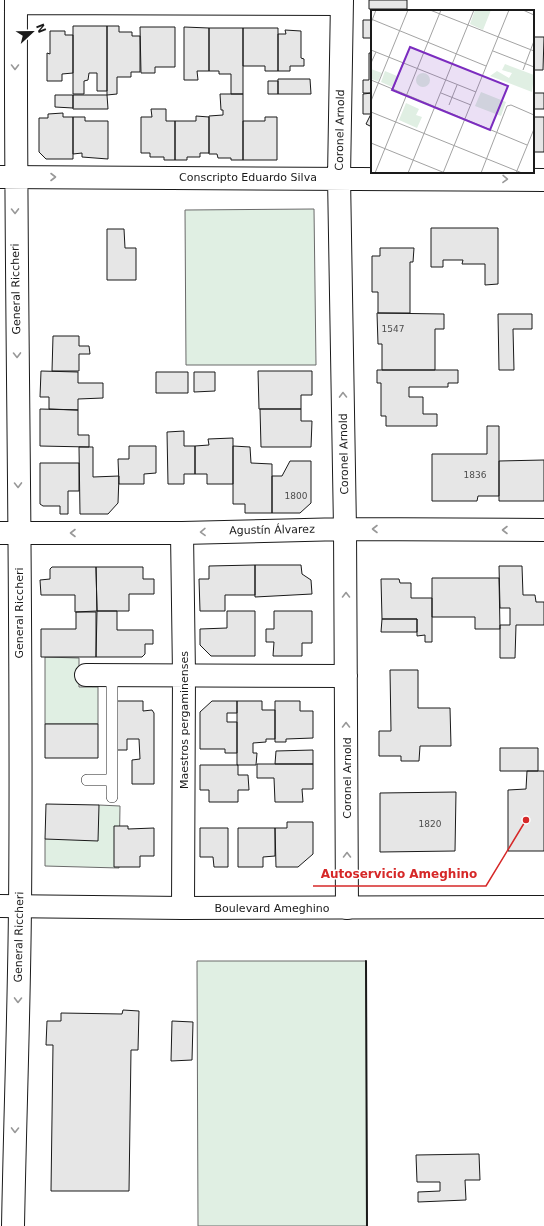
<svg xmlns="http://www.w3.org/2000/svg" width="544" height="1226" font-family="'DejaVu Sans',sans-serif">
	<rect width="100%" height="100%" fill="#fff"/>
	<path fill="#e0efe3" stroke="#6a6a6a" d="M 314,209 L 316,365 L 186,365 L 185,210 Z
		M 45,657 L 79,658 L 79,687 L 98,687 L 98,724 L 45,724 Z
		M 99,805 L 120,806 L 119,868 L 45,866 L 45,839 Z
		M 197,961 L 366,961 L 367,1226 L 198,1226 Z"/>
	<path fill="#e6e6e6" stroke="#1a1a1a" d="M 369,0 L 407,0 L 407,9 L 369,9 Z
		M 363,20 L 372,20 L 372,38 L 363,38 Z
		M 73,26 L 107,26 L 107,91 L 97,91 L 97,73 L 89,73 L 88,80 L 84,81 L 84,94 L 73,94 Z
		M 107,26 L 119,26 L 119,32 L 132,32 L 132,36 L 140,36 L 140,72 L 131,72 L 131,77 L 117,77 L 117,94 L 107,95 Z
		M 140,27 L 175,27 L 175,67 L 155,67 L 155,73 L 141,73 Z
		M 184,27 L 209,28 L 209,71 L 197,71 L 198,80 L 184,80 Z
		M 209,28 L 243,28 L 243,94 L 231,94 L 231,74 L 219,74 L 219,71 L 209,71 Z
		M 243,28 L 278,28 L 278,71 L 265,71 L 265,66 L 243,66 Z
		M 285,30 L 301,31 L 301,58 L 304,59 L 304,66 L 290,66 L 290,71 L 278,71 L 278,34 L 286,34 Z
		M 50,31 L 65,31 L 65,35 L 73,35 L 73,73 L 62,74 L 62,81 L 47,81 L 47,53 L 50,54 Z
		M 533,37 L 544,37 L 543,70 L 533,70 Z
		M 369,53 L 372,53 L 372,93 L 363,93 L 363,80 L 369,80 Z
		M 278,79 L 310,79 L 311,94 L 278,94 Z
		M 268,81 L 278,81 L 278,94 L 268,94 Z
		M 372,93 L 372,127 L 366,124 L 371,114 L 363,114 L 363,94 Z
		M 533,93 L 544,93 L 544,109 L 533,109 Z
		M 220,94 L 243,94 L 243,160 L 231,160 L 231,158 L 218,158 L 217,154 L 209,154 L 209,116 L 223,115 L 223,110 L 221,110 Z
		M 55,95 L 73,95 L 73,108 L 55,107 Z
		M 73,95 L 107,95 L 108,109 L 73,109 Z
		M 151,109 L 166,109 L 166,121 L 175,121 L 175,160 L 164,160 L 164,157 L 150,157 L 150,153 L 141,153 L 141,117 L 152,117 Z
		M 63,113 L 63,117 L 73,117 L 73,159 L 46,159 L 39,152 L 39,118 L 48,118 L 48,114 Z
		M 196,116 L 209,117 L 209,153 L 200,153 L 200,157 L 187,157 L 187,160 L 175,160 L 175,121 L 196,121 Z
		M 73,117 L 85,117 L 85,121 L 108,121 L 108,159 L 82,157 L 82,153 L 73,154 Z
		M 265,117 L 277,117 L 277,160 L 243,160 L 243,121 L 265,121 Z
		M 533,117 L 544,117 L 544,152 L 533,152 Z
		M 431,228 L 498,228 L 498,284 L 485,285 L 485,264 L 462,264 L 463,260 L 443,260 L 443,267 L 431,267 Z
		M 107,229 L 124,229 L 125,248 L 136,248 L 136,280 L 107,280 Z
		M 380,248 L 414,248 L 413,262 L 410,262 L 410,313 L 378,313 L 378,292 L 372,292 L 372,256 L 380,256 Z
		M 377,313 L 444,314 L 444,329 L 435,329 L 435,370 L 382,370 L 382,344 L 378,344 Z
		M 498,314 L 532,314 L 532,329 L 513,329 L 514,370 L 499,370 Z
		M 53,336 L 79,336 L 79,346 L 89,346 L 90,354 L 79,354 L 79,371 L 52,371 Z
		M 377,370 L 458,370 L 458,383 L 448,383 L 448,387 L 409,387 L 409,397 L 423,397 L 423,414 L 437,414 L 437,426 L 386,426 L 386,416 L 381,416 L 381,383 L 377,383 Z
		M 41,371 L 78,372 L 78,383 L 103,383 L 103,398 L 78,399 L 78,410 L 49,409 L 49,397 L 40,397 Z
		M 258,371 L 312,371 L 312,395 L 301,395 L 301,409 L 259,409 Z
		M 156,372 L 188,372 L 188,393 L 156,393 Z
		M 194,372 L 215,372 L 215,391 L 194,392 Z
		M 40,409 L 78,410 L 78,435 L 89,435 L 89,447 L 40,446 Z
		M 260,409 L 301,409 L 301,421 L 312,421 L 311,447 L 261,447 Z
		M 487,426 L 499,426 L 499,496 L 478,496 L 477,501 L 432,501 L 432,454 L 487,454 Z
		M 184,431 L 184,446 L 195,446 L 195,474 L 184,474 L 184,484 L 168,484 L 167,432 Z
		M 233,438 L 233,484 L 207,484 L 207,474 L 195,474 L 195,446 L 209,445 L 208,439 Z
		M 129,446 L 156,446 L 156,473 L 144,474 L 144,484 L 119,484 L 118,459 L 129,459 Z
		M 233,446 L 250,447 L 251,463 L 272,464 L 272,513 L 245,513 L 245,504 L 233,504 Z
		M 79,447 L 93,447 L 93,477 L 119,476 L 118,503 L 108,514 L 80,514 Z
		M 544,460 L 544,501 L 499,501 L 499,461 Z
		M 290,461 L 311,461 L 311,503 L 300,513 L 272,513 L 272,476 L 282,476 Z
		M 40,463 L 79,463 L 79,491 L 68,491 L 68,514 L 60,514 L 60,506 L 43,506 L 40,504 Z
		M 255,565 L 255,595 L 225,595 L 225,611 L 200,611 L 199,579 L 209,579 L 209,566 Z
		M 255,565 L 301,565 L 302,574 L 311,580 L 312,594 L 255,597 Z
		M 499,566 L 522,566 L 523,595 L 535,595 L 536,602 L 544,602 L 544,625 L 516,625 L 515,658 L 500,658 L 500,625 L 510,625 L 510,608 L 500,608 Z
		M 52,567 L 96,567 L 97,611 L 75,612 L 75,595 L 41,595 L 40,580 L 50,579 L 50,569 Z
		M 96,567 L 143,567 L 143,579 L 154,579 L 154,594 L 129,594 L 129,611 L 97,611 Z
		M 432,578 L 499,578 L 500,629 L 475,629 L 475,617 L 432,617 Z
		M 381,579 L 399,579 L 400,583 L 411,583 L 411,598 L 432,598 L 432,642 L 425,642 L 425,635 L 417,636 L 417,619 L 382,619 Z
		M 97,611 L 117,611 L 117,630 L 153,630 L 153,644 L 145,644 L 145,654 L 142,657 L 96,657 Z
		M 227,611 L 255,611 L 255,656 L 211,656 L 200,645 L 200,629 L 227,628 Z
		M 274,611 L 312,611 L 312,643 L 302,643 L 302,656 L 273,656 L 274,642 L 266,642 L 266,629 L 274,629 Z
		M 76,612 L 96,612 L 96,657 L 41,657 L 41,629 L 76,629 Z
		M 382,619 L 417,619 L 417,632 L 381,632 Z
		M 390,670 L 418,670 L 418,708 L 450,708 L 451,746 L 420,746 L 419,761 L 401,761 L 401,756 L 379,756 L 379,731 L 391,731 Z
		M 116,701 L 143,701 L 143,711 L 152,710 L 154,713 L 154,784 L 132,784 L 132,760 L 140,759 L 139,739 L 127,739 L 127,750 L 116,750 Z
		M 212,701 L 237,701 L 237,713 L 227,713 L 227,722 L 237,722 L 237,753 L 225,753 L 225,749 L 200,749 L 200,712 Z
		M 237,701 L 262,701 L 262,710 L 275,710 L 275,739 L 266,739 L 266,742 L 253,743 L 253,753 L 257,753 L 256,765 L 237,765 Z
		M 275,701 L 300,701 L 300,711 L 313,711 L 313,738 L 286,739 L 286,742 L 275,742 Z
		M 45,724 L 98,724 L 98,758 L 45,758 Z
		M 500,748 L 538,748 L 538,771 L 500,771 Z
		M 313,750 L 313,764 L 275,764 L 276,751 Z
		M 257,764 L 313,764 L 313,789 L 302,789 L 303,802 L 275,802 L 274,778 L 257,778 Z
		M 200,765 L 238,765 L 238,775 L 248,775 L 249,790 L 238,790 L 238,802 L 209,802 L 209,790 L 200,790 Z
		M 527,771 L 544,771 L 544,851 L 508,851 L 508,790 L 526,789 Z
		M 456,792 L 455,851 L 380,852 L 380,793 Z
		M 46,804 L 99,805 L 98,841 L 45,839 Z
		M 287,822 L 313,822 L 313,854 L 298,867 L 276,867 L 275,828 L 287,828 Z
		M 114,826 L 128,826 L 128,829 L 154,828 L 154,856 L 140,856 L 140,867 L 114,867 Z
		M 200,828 L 228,828 L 228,867 L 214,867 L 213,857 L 200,857 Z
		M 238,828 L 275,828 L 275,856 L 263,857 L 263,867 L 238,867 Z
		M 123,1010 L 139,1011 L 138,1050 L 131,1050 L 129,1191 L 51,1191 L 53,1045 L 46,1045 L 47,1021 L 61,1021 L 61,1013 L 122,1014 Z
		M 172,1021 L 193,1022 L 192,1060 L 171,1061 Z
		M 479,1154 L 480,1180 L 465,1180 L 466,1200 L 418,1202 L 418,1192 L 440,1191 L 440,1182 L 417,1182 L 416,1155 Z"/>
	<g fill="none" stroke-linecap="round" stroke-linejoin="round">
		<defs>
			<path id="lane" d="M 87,780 L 112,780
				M 112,797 L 112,675"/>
			<path id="street" d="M 342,0 L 339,177 L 345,529 L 347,908
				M 16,3 L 342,4
				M 1,177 L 544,180
				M 0,533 L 182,533 L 345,529 L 544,530
				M 182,533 L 184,675 L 183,908
				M 86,675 L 346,676
				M 13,1226 C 15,1119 19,1012 20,906 C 23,604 15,302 16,0"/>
			<path id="secondary" d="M 0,906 L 183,908 L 544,907"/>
		</defs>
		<use href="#lane" stroke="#1a1a1a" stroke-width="12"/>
		<use href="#street" stroke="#1a1a1a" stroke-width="24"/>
		<use href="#secondary" stroke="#1a1a1a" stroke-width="24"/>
		<use href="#lane" stroke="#fff" stroke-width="11"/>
		<use href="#street" stroke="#fff" stroke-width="22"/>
		<use href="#secondary" stroke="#fff" stroke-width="22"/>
		<path stroke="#1a1a1a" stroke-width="2" d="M 366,961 L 367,1226"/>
	</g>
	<defs><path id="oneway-chevron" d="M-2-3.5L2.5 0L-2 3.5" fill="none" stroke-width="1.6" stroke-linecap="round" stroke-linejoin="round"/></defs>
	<g stroke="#989898">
		<use href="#oneway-chevron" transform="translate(15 67) rotate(90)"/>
		<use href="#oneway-chevron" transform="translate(53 177)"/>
		<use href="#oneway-chevron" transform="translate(505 179) rotate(1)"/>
		<use href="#oneway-chevron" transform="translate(15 211) rotate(89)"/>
		<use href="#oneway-chevron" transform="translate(17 355) rotate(89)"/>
		<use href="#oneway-chevron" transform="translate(343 395) rotate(-91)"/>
		<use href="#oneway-chevron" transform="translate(18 485) rotate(89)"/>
		<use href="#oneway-chevron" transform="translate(375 529) rotate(-180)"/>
		<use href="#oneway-chevron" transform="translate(505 530) rotate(-180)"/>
		<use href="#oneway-chevron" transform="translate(203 532) rotate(179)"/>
		<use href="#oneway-chevron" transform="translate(73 533) rotate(180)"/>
		<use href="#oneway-chevron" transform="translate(346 595) rotate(-90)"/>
		<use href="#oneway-chevron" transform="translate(346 725) rotate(-90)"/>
		<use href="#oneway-chevron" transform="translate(347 855) rotate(-90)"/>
		<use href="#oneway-chevron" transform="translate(18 1000) rotate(91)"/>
		<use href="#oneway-chevron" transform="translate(15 1130) rotate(91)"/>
	</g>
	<g text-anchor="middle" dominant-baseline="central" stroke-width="3" stroke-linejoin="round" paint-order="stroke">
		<g font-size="9" fill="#4d4d4d">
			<text x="393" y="329">1547</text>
			<text x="475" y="475">1836</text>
			<text x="296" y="496">1800</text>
			<text x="430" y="824">1820</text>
		</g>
		<g font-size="11" fill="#1a1a1a" stroke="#fff">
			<text transform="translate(340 130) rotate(-89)">Coronel Arnold</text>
			<text x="248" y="177">Conscripto Eduardo Silva</text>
			<text transform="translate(16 289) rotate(-91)">General Riccheri</text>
			<text transform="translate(344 454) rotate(-91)">Coronel Arnold</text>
			<text transform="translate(272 530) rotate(-1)">Agustín Álvarez</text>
			<text transform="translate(19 613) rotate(-90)">General Riccheri</text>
			<text transform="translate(184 720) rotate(-90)">Maestros pergaminenses</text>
			<text transform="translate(347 778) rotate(-90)">Coronel Arnold</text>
			<text x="272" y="908">Boulevard Ameghino</text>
			<text transform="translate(19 937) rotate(-89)">General Riccheri</text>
		</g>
	</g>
	<g transform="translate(371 10)">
		<rect width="163" height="163" fill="#fff"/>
		<path d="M 104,0 L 120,0 L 112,20 L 99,14 ZM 134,54 L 163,65 L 161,82 L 119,66 L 126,61 L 138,68 L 141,63 L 131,60 ZM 0,59 L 11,63 L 7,71 L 0,69 ZM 14,61 L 26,66 L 21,77 L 10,72 ZM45 70a7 7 0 1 1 14 0a7 7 0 1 1-14 0ZM 110,82 L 135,92 L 130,106 L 104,96 ZM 35,93 L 48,99 L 45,105 L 51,107 L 46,118 L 28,110 Z" fill="#e0efe3"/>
		<path fill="none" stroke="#a3a3a3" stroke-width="1" d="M 59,0 L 163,41M 152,0 L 163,5M 0,9 L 115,56M 0,13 L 5,0M 0,40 L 105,82M 122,41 L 163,57M 0,53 L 5,42M 152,60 L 163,31M 0,70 L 156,135M 22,79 L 32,53M 70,83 L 100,95M 0,91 L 37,0M 78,95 L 86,75M 0,102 L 151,163M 0,133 L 74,163M 4,163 L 70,0M 37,163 L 103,0M 72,163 L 138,0M 110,163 L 136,96 L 140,95 L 163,105M 145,163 L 163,119"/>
		<path fill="#7b2cbf" fill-opacity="0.15" stroke="#7b2cbf" stroke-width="2" d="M 39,37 L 137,76 L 119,120 L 21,80 Z"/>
		<rect width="163" height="163" fill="none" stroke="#1a1a1a" stroke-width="2"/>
	</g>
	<path fill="none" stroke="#d62828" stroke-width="1.5" d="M526 820L486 886H313"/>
	<circle fill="#d62828" stroke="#fff" stroke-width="1.5" cx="526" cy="820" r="4"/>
	<g font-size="12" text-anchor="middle" font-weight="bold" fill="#d62828" stroke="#fff" stroke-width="3" stroke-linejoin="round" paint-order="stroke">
		<text x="399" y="878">Autoservicio Ameghino</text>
	</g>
	<g transform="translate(32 32) rotate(68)" stroke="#ffffff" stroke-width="3" paint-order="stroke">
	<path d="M0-3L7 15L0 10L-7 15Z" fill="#1a1a1a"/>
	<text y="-6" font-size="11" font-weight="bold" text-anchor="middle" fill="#1a1a1a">N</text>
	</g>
</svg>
